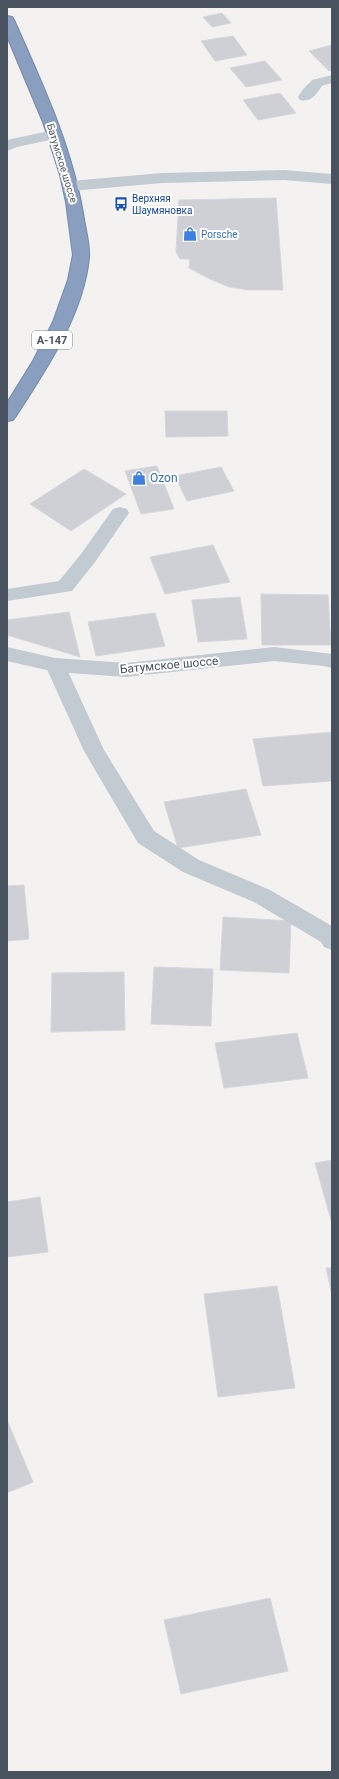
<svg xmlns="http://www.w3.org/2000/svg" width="339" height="1779" font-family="Roboto,sans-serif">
	<rect width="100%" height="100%" fill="#f4f2f1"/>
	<path fill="#ced0d5" stroke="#d5d7dc" d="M 222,13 L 231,23 L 212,27 L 203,17 Z
		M 233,36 L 247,55 L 215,61 L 201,41 Z
		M 332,45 L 332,70 L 329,71 L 309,51 Z
		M 265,61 L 282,80 L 246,87 L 230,68 Z
		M 280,93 L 296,113 L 258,120 L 243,100 Z
		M 276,198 L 283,290 L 249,290 L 229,287 L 212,280 L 189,268 L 190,259 L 180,259 L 176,252 L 179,200 Z
		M 165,411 L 227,411 L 228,436 L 166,437 Z
		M 157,466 L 174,509 L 141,514 L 125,471 Z
		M 221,467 L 234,491 L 187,501 L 175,476 Z
		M 84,469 L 126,494 L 71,531 L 30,504 Z
		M 213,545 L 230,582 L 165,594 L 150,557 Z
		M 261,594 L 328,595 L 331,645 L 262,645 Z
		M 240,597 L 247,639 L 198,642 L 192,600 Z
		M 69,612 L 80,657 L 7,635 L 7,620 Z
		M 155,613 L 165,646 L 96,656 L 88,622 Z
		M 332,732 L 332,781 L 263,786 L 253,739 Z
		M 246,789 L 261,835 L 178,848 L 164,802 Z
		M 24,885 L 29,939 L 7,941 L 7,886 Z
		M 223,917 L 291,921 L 289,973 L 220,970 Z
		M 154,967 L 213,969 L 211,1026 L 151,1024 Z
		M 124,972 L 125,1030 L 51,1032 L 52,973 Z
		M 297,1033 L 308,1078 L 224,1088 L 215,1043 Z
		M 332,1160 L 332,1220 L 331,1220 L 315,1163 Z
		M 40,1197 L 48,1252 L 7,1257 L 7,1202 Z
		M 326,1268 L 332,1268 L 332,1295 Z
		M 277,1286 L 295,1388 L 218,1397 L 204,1294 Z
		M 7,1420 L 33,1482 L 7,1493 Z
		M 270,1598 L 288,1671 L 181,1694 L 164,1620 Z"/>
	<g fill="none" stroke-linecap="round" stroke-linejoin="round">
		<defs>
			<path id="highway" d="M 7,16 L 12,17 L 14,20 C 43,85 73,149 84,219 C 86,232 90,245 89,258 C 83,316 46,369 16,416 L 13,420 L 7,421 L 7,403 L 33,361 L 53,322 L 68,280 L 73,255 L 66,202 L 60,175 L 43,122 L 7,36 Z"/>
		</defs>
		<use href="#highway" stroke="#758aab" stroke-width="2"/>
		<path fill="#c2cad2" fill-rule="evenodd" d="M 317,79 L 322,80 L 324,83 C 318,92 312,103 300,100 L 298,97 C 302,90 309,81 317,79 Z
			M 54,130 L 59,132 L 62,135 L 59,138 L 17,147 L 7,151 L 7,140 Z
			M 284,170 L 332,174 L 332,184 L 284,180 L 162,183 L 71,191 L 66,189 L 63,186 L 66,183 L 71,181 L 162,173 Z
			M 120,507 L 127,509 L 129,513 L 95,562 L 72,591 L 7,601 L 7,589 L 59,581 L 81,554 L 113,509 Z
			M 55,658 L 62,660 L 65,665 L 104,750 L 154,831 L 199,860 L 270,890 L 332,926 L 332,950 L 324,947 L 321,942 L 254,902 L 183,872 L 138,843 L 84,751 L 45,665 L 48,660 Z"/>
		<path fill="#c2cad2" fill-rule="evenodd" d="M 332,75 L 332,83 L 317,87 L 312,86 L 310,83 L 312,80 Z
			M 7,647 L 55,658 L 126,663 L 274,647 L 332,654 L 332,668 L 324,666 L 274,661 L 126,677 L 55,672 L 7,661 Z"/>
		<use href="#highway" fill="#8a9fbf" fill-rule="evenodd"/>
	</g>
	<defs>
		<symbol id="bus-bare" viewBox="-9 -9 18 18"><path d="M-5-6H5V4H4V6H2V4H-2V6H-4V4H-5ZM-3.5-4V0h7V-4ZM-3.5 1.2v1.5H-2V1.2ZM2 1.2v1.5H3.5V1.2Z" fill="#1a4fb4" stroke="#fff" stroke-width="2.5" paint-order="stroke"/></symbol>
		<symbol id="shop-bare" viewBox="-9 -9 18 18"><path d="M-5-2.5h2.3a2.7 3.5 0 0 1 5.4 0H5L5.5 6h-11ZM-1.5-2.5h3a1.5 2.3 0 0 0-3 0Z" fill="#3f7fe0" stroke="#fff" stroke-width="2.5" paint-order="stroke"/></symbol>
	</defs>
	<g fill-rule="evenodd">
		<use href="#bus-bare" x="111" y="194" width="20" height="20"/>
		<use href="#shop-bare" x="180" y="224" width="20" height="20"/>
		<use href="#shop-bare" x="129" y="468" width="20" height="20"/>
	</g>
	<g text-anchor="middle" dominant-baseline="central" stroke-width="4" stroke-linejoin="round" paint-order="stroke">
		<g font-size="10" fill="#49535f" stroke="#fff">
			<text transform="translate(62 163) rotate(73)">Батумское шоссе</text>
		</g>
		<g font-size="10" fill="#164399" stroke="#fff" text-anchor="start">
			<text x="132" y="198">Верхняя<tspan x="132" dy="12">Шаумяновка</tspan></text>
		</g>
		<g font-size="10" fill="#366cbe" stroke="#fff" text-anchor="start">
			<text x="201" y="234">Porsche</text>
		</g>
		<rect fill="#fff" stroke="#80878f" stroke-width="1" x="32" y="331" width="40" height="18" rx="3"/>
		<g font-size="11" font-weight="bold" fill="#49535f">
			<text x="52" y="340">А-147</text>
		</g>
		<g font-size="12" fill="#366cbe" stroke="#fff" text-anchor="start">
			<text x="150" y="478">Ozon</text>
		</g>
		<g font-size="12" fill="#49535f" stroke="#fff">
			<text transform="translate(169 665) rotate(-5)">Батумское шоссе</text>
		</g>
	</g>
	<rect width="339" height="1779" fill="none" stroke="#49535f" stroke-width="16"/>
</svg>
